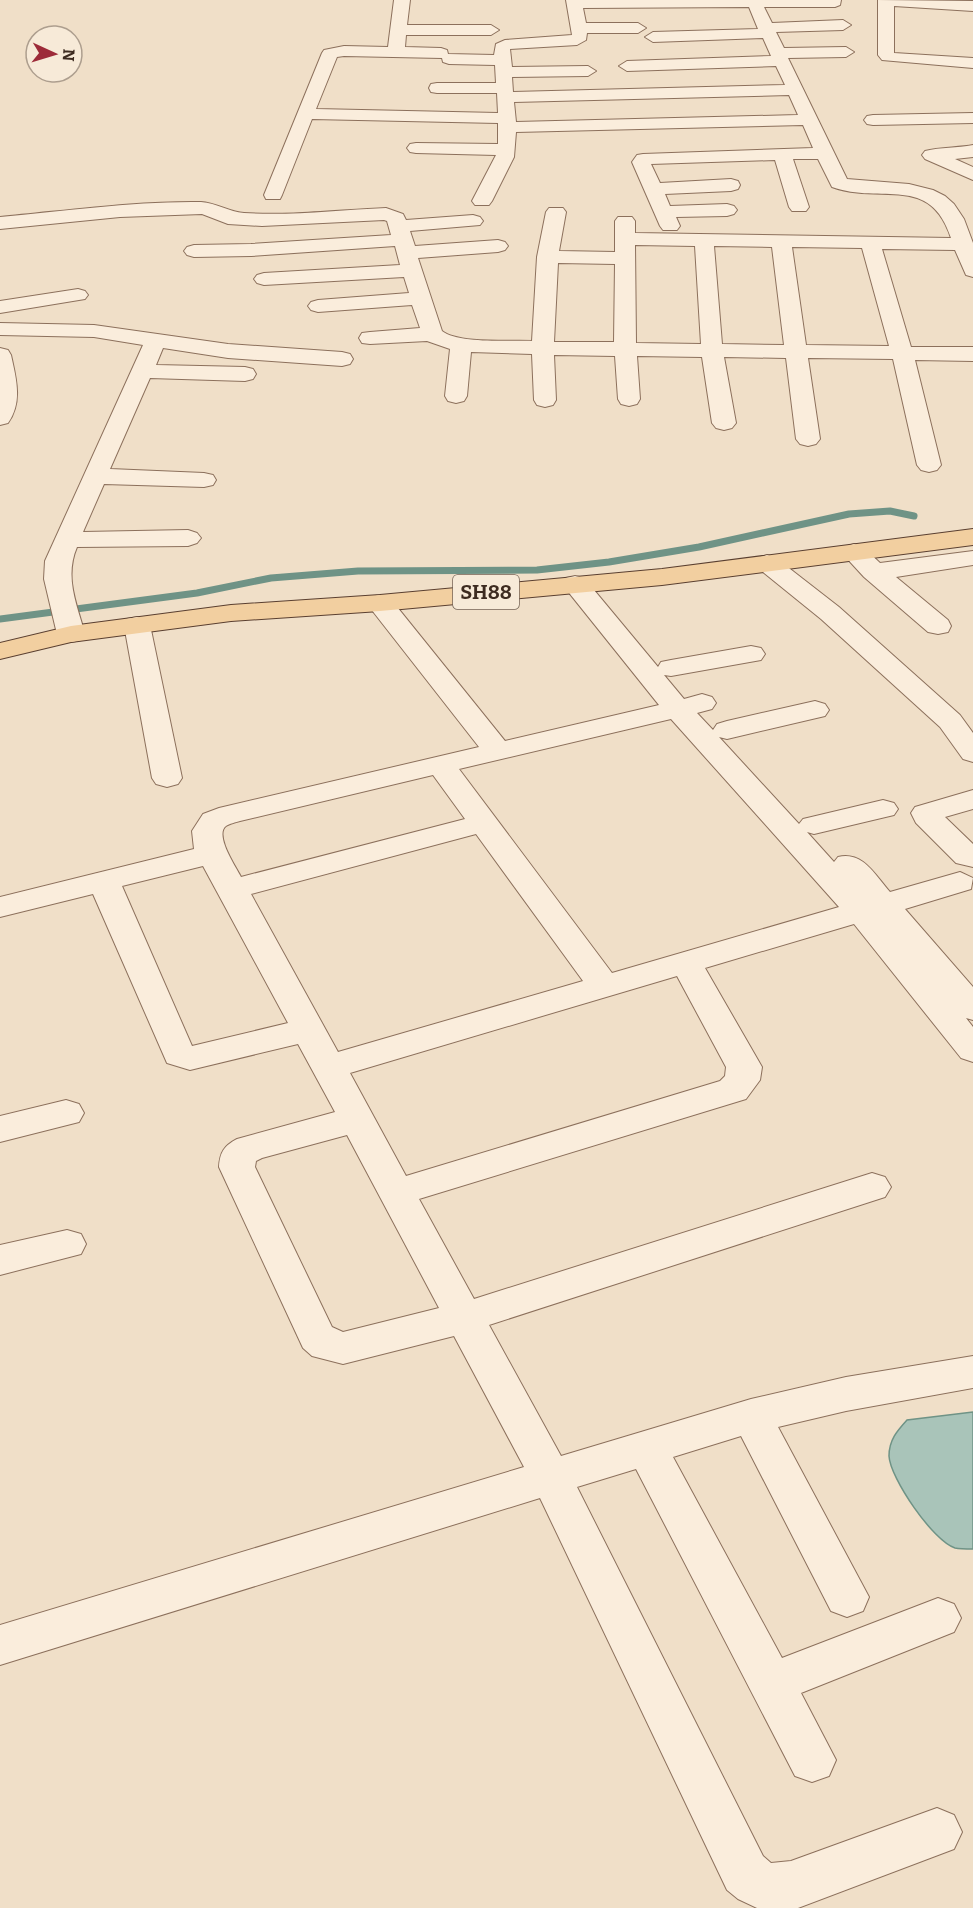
<svg xmlns="http://www.w3.org/2000/svg" width="973" height="1908" font-family="Bitter,serif">
	<rect width="100%" height="100%" fill="#f0dfc8"/>
	<path fill="#a9c4b9" stroke="#6f9386" stroke-width="1.5" d="M 973,1412 L 973,1549 C 967,1549 960,1549 955,1548 C 933,1541 890,1478 889,1456 C 889,1440 897,1431 907,1420 Z"/>
	<g fill="none" stroke-linecap="round" stroke-linejoin="round">
		<path stroke="#6f9386" stroke-width="7" d="M 0,619 L 197,593 L 271,578 L 358,571 L 537,570 L 609,562 L 699,547 L 849,514 L 890,511 L 914,516"/>
		<defs>
			<path id="minor" d="M 394,0 L 410,0 L 407,25 L 491,25 L 499,30 L 491,35 L 406,35 L 405,47 L 441,48 L 447,50 L 448,54 L 494,55 L 496,44 L 505,40 L 572,35 L 566,0 L 841,0 L 840,5 L 835,7 L 764,7 L 772,23 L 843,20 L 851,25 L 843,30 L 776,32 L 784,48 L 846,47 L 854,52 L 846,57 L 788,58 L 847,179 L 909,184 L 933,190 L 945,196 L 954,204 L 964,219 L 973,243 L 973,277 L 966,275 L 955,250 L 882,249 L 911,347 L 973,347 L 973,361 L 915,360 L 941,465 L 937,470 L 929,472 L 921,470 L 917,465 L 893,359 L 808,358 L 820,439 L 816,444 L 808,446 L 800,444 L 796,439 L 786,358 L 724,357 L 736,423 L 732,428 L 724,430 L 716,428 L 712,423 L 702,357 L 637,356 L 640,399 L 637,404 L 629,406 L 621,404 L 618,399 L 615,356 L 554,355 L 556,400 L 553,405 L 545,407 L 537,405 L 534,400 L 532,354 L 471,352 L 467,396 L 464,401 L 456,403 L 448,401 L 445,396 L 450,349 L 427,341 L 370,344 L 362,343 L 359,338 L 362,333 L 370,332 L 420,328 L 412,305 L 318,312 L 311,310 L 308,306 L 311,302 L 318,300 L 409,293 L 404,277 L 264,285 L 257,283 L 254,279 L 257,275 L 264,273 L 400,265 L 395,246 L 251,256 L 194,257 L 187,255 L 184,251 L 187,247 L 194,245 L 251,244 L 391,235 L 387,221 L 384,220 L 262,226 L 228,224 L 202,214 L 120,217 L 0,229 L 0,217 C 66,211 134,201 201,202 C 217,203 229,212 244,213 C 291,216 339,210 386,208 L 403,214 L 406,220 L 473,215 L 480,217 L 483,221 L 480,225 L 410,231 L 415,246 L 498,240 L 505,242 L 508,246 L 505,250 L 498,252 L 418,258 L 442,331 C 458,344 511,340 532,341 L 537,257 L 546,212 L 549,208 L 563,208 L 566,212 L 559,251 L 615,252 L 615,221 L 618,217 L 632,217 L 635,221 L 635,233 L 951,238 C 930,173 882,205 832,187 L 818,159 L 793,159 L 809,207 L 806,211 L 792,211 L 789,207 L 775,160 L 651,164 L 660,183 L 731,179 L 738,181 L 740,185 L 738,189 L 731,191 L 665,194 L 670,206 L 727,204 L 734,206 L 737,210 L 734,214 L 727,216 L 676,217 L 680,226 L 677,230 L 663,230 L 660,226 L 632,162 L 637,155 L 643,154 L 813,148 L 803,125 L 516,132 L 514,157 L 492,201 L 489,205 L 475,205 L 472,201 L 496,155 L 416,153 L 410,152 L 407,148 L 410,144 L 416,143 L 498,144 L 498,123 L 312,119 L 282,195 L 280,199 L 266,199 L 264,195 L 322,53 L 324,50 L 344,46 L 388,47 ZM 749,7 L 758,29 L 653,32 L 645,37 L 653,42 L 763,38 L 771,56 L 627,61 L 619,66 L 627,71 L 776,66 L 785,85 L 513,92 L 512,77 L 588,76 L 596,71 L 588,66 L 512,67 L 510,49 L 577,45 L 586,40 L 587,33 L 638,33 L 646,28 L 638,23 L 586,23 L 583,8 ZM 344,56 L 442,58 L 443,62 L 449,64 L 495,65 L 496,83 L 437,83 L 431,84 L 429,88 L 431,92 L 437,93 L 497,93 L 498,113 L 316,109 L 337,57 ZM 789,95 L 798,115 L 516,122 L 514,102 ZM 635,245 L 695,246 L 701,344 L 636,343 ZM 714,246 L 772,247 L 784,345 L 722,344 ZM 792,247 L 862,248 L 889,346 L 806,345 ZM 558,263 L 615,264 L 614,342 L 554,342 Z
				M 878,0 L 973,1 L 973,11 L 894,6 L 894,53 L 973,58 L 973,68 L 882,60 L 878,55 Z
				M 973,113 L 973,123 L 873,125 L 867,124 L 864,120 L 867,116 L 873,115 Z
				M 973,145 L 973,157 L 955,159 L 973,167 L 973,180 L 925,159 L 922,155 L 925,151 C 941,147 957,148 973,145 Z
				M 78,289 L 85,291 L 88,295 L 85,299 L 0,313 L 0,301 Z
				M 0,323 L 94,325 L 228,344 L 342,352 L 350,354 L 353,359 L 350,364 L 342,366 L 228,358 L 163,348 L 156,365 L 245,367 L 253,369 L 256,374 L 253,379 L 245,381 L 150,378 L 110,469 L 204,473 L 213,475 L 216,480 L 213,485 L 204,487 L 104,484 L 83,532 L 188,530 L 197,533 L 201,538 L 197,543 L 188,546 L 77,547 C 64,577 77,605 85,634 L 81,640 L 71,642 L 61,640 L 57,634 L 44,579 L 45,561 L 143,345 L 94,337 L 0,335 Z
				M 0,348 L 8,350 L 11,355 C 16,378 23,402 8,423 L 0,425 Z
				M 854,544 L 863,547 L 880,563 L 973,551 L 973,565 L 896,577 L 948,620 L 951,626 L 948,632 L 938,634 L 928,632 L 864,577 L 841,552 L 845,547 Z
				M 767,555 L 776,558 L 839,607 L 960,715 L 973,733 L 973,762 L 963,759 L 940,727 L 821,619 L 758,568 L 754,563 L 758,558 Z
				M 575,576 L 584,578 L 658,667 L 661,662 L 671,660 L 751,646 L 761,648 L 765,654 L 761,660 L 671,676 L 664,675 L 684,699 L 702,694 L 712,697 L 716,703 L 712,709 L 697,713 L 713,730 L 717,724 L 727,721 L 815,701 L 825,704 L 829,710 L 825,716 L 727,739 L 719,737 L 799,824 L 803,819 L 883,800 L 894,803 L 898,809 L 894,815 L 814,834 L 807,832 L 834,862 L 838,857 C 863,851 875,875 890,892 L 960,872 L 973,878 L 971,889 L 905,909 L 973,987 L 973,1020 L 966,1018 L 973,1027 L 973,1062 L 961,1058 L 854,924 L 705,968 L 762,1067 L 760,1080 L 746,1099 L 419,1199 L 474,1299 L 872,1173 L 885,1177 L 891,1187 L 885,1197 L 489,1325 L 561,1456 L 751,1399 L 846,1377 L 973,1356 L 973,1388 L 846,1411 L 778,1427 L 869,1597 L 863,1611 L 847,1617 L 831,1611 L 741,1436 L 673,1457 L 782,1658 L 938,1598 L 954,1604 L 961,1618 L 954,1632 L 801,1693 L 836,1760 L 829,1776 L 812,1782 L 795,1776 L 636,1469 L 577,1487 L 763,1856 L 771,1863 L 791,1861 L 937,1808 L 954,1815 L 962,1832 L 954,1849 L 798,1908 L 757,1908 L 738,1899 L 727,1890 L 540,1498 L 0,1665 L 0,1625 L 524,1467 L 454,1336 L 343,1364 L 312,1356 L 303,1348 L 219,1167 C 220,1152 224,1146 237,1139 L 335,1112 L 298,1044 L 190,1070 L 167,1063 L 93,894 L 0,917 L 0,897 L 194,849 L 192,831 L 203,814 L 219,808 L 479,747 L 371,609 L 367,603 L 371,597 L 380,595 L 389,597 L 505,741 L 659,705 L 562,584 L 566,578 ZM 671,719 L 839,907 L 612,973 L 459,769 ZM 433,775 L 465,819 L 241,877 C 236,867 214,835 226,826 C 229,824 236,822 240,821 ZM 476,834 L 583,981 L 338,1052 L 251,894 ZM 203,866 L 288,1023 L 192,1046 L 122,886 ZM 677,976 L 726,1067 L 725,1076 L 720,1081 L 406,1176 L 350,1073 ZM 347,1135 L 439,1308 L 343,1332 L 332,1327 L 255,1167 L 256,1161 L 262,1158 Z
				M 137,617 L 147,619 L 150,625 L 182,778 L 178,784 L 167,787 L 156,784 L 152,778 L 124,625 L 127,619 Z
				M 973,790 L 973,809 L 945,817 L 973,844 L 973,867 L 956,863 L 916,823 L 911,813 L 915,807 Z
				M 66,1100 L 79,1104 L 84,1113 L 79,1122 L 0,1142 L 0,1116 Z
				M 67,1230 L 81,1234 L 86,1244 L 81,1254 L 0,1275 L 0,1245 Z"/>
			<path id="major" d="M 973,529 L 973,545 L 662,585 L 380,611 L 231,621 L 71,642 L 0,659 L 0,643 L 71,626 L 231,605 L 380,595 L 662,569 Z"/>
		</defs>
		<use href="#minor" stroke="#8c705c" stroke-width="2"/>
		<use href="#major" stroke="#5a3f30" stroke-width="2"/>
		<use href="#minor" fill="#faeddc" fill-rule="evenodd"/>
		<use href="#major" fill="#f2cfa0" fill-rule="evenodd"/>
	</g>
	<g text-anchor="middle" dominant-baseline="central" stroke-width="6" stroke-linejoin="round" paint-order="stroke">
		<rect fill="#f7ead8" stroke="#756457" stroke-width="1.5" x="453" y="575" width="66" height="34" rx="4.5"/>
		<g font-size="20" font-weight="bold" fill="#3d2b20">
			<text x="486" y="592">SH88</text>
		</g>
	</g>
	<g transform="translate(54 54) rotate(94)"><circle r="28" fill="#f7ead8" stroke="#ad9e8e" stroke-width="1.5"/>
	<path d="M0-4.5L10 22L0 15L-10 22Z" fill="#9d2b39"/>
	<text y="-9" font-size="16" font-weight="bold" text-anchor="middle" fill="#3d2b20">N</text>
	</g>
</svg>
